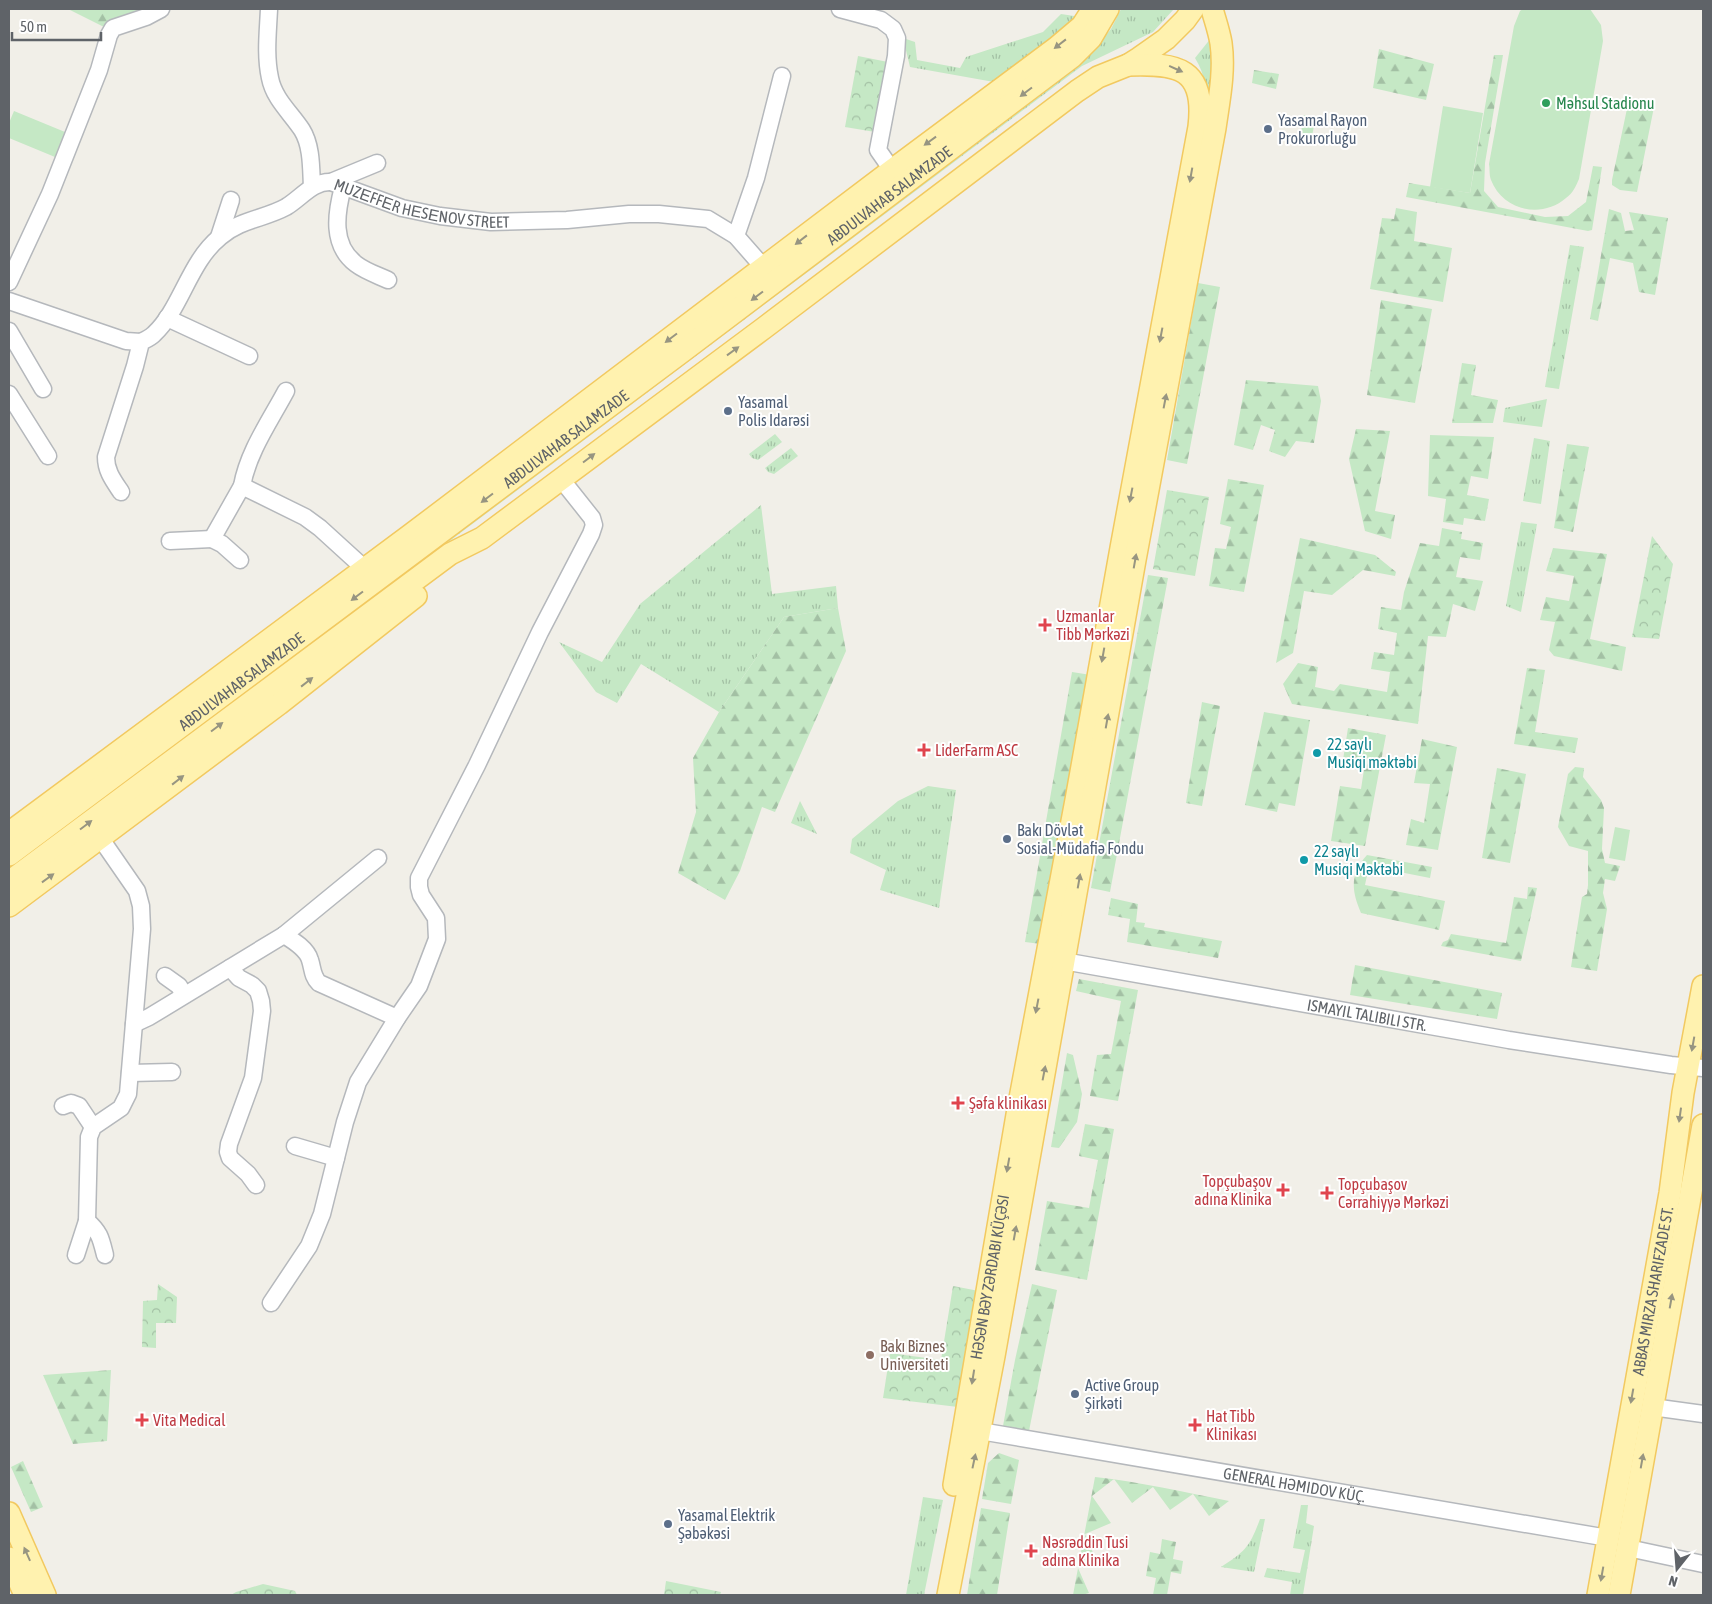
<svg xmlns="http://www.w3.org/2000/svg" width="1712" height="1604" font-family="'Asap Condensed',sans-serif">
	<defs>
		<pattern id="grass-tufts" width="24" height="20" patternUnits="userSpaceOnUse" patternTransform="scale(1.25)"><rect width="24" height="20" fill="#c5e8c5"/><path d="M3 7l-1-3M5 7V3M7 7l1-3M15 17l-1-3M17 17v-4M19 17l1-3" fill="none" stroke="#a3c0a4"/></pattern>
		<pattern id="forest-firs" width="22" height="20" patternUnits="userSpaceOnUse" patternTransform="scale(1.25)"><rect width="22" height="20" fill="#c5e8c5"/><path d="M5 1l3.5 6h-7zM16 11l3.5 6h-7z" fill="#a3c0a4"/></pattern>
		<pattern id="park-crowns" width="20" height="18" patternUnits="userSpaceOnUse" patternTransform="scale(1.25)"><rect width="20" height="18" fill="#c5e8c5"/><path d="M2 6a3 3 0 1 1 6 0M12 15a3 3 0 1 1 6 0" fill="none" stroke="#a3c0a4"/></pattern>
	</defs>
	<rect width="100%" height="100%" fill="#f1efe8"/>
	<path fill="url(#grass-tufts)" d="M 1121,9 L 1174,9 L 1153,32 L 1082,66 L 9,872 L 9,866 L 688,358 L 1099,43 L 1111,29 Z
		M 1061,14 L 1081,17 L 994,82 L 910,67 L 903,38 L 915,42 L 917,60 L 960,68 L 966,57 L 1043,32 Z
		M 1211,38 L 1211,75 L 1207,112 C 1206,92 1206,75 1195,58 Z
		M 1304,115 L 1316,117 L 1310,145 L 1299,143 Z
		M 1570,245 L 1584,247 L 1559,389 L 1545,387 Z
		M 1547,399 L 1542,427 L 1503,422 L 1505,408 Z
		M 775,434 L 782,442 L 758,460 L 752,458 L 749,454 Z
		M 1534,438 L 1550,441 L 1541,504 L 1523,501 Z
		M 791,448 L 798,456 L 774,474 L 768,472 L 765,468 Z
		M 761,505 L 772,594 L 836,586 L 838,608 L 784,617 L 719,712 L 641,664 L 617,703 L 596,692 L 559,642 L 602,662 L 640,604 Z
		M 1521,522 L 1537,524 L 1521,612 L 1506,606 Z
		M 928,786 L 956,790 L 939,908 L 880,890 L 886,870 L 850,853 L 852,839 L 898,801 Z
		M 800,801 L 817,834 L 791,823 Z
		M 923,1497 L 943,1500 L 924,1595 L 906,1595 Z
		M 1301,1505 L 1308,1505 L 1306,1523 L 1314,1526 L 1303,1595 L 1290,1595 L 1292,1582 L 1264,1577 L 1267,1568 L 1300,1573 L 1305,1550 L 1293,1548 Z
		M 1260,1519 L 1265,1519 L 1254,1572 L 1221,1567 C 1246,1551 1250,1546 1260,1519 Z"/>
	<path fill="url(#forest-firs)" d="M 68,9 L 163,9 L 161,12 L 104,27 Z
		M 1379,49 L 1434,64 L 1426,100 L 1373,88 Z
		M 1494,55 L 1503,55 L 1485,163 L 1484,191 L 1498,207 L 1545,217 L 1568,216 L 1586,202 L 1593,166 L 1602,167 L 1592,230 L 1588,231 L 1406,197 L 1409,183 L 1470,193 Z
		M 1254,70 L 1279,74 L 1276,89 L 1252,83 Z
		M 1628,104 L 1654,107 L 1637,192 L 1620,190 L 1612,185 L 1612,180 Z
		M 1396,208 L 1417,212 L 1414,241 L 1452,248 L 1443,302 L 1370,289 L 1382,218 L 1394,219 Z
		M 1609,209 L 1621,213 L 1625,231 L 1634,230 L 1629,212 L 1668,218 L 1655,295 L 1639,292 L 1633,263 L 1610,258 L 1598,321 L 1590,319 Z
		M 1198,283 L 1220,287 L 1187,464 L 1167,460 Z
		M 1381,300 L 1432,309 L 1415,403 L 1367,395 Z
		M 1462,363 L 1476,365 L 1471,395 L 1498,400 L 1493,423 L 1452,423 Z
		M 1246,380 L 1318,386 L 1321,401 L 1314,443 L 1296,441 L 1285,457 L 1269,451 L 1275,430 L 1261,425 L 1253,450 L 1234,445 Z
		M 1356,429 L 1390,431 L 1375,511 L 1395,515 L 1391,539 L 1365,531 L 1349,459 Z
		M 1430,435 L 1494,437 L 1488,479 L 1471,476 L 1467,495 L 1489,499 L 1485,521 L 1464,518 L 1463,525 L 1443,522 L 1446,499 L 1428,496 Z
		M 1567,444 L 1589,447 L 1573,532 L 1554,528 Z
		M 1228,479 L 1264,485 L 1244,592 L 1209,586 L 1215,548 L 1226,549 L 1231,527 L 1220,524 Z
		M 1442,528 L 1462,532 L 1461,539 L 1483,543 L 1480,560 L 1460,557 L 1456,577 L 1483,581 L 1475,611 L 1453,604 L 1446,637 L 1428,636 L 1418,724 L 1292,704 L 1283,684 L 1298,663 L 1318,667 L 1315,687 L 1334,691 L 1340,684 L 1387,692 L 1390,672 L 1371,669 L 1374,652 L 1394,655 L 1397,633 L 1378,629 L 1381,607 L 1401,610 L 1404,592 L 1420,543 L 1439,546 Z
		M 1300,538 L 1375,555 L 1396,572 L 1395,576 L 1363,570 L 1332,595 L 1304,591 L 1293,653 L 1276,663 Z
		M 1553,548 L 1607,554 L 1590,639 L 1626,647 L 1622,671 L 1554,656 L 1549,650 L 1555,622 L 1540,620 L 1546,597 L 1569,601 L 1574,576 L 1546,571 Z
		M 1148,575 L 1168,578 L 1110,892 L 1091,888 Z
		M 838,608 L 846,651 L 775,812 L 762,807 L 740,871 L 725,900 L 678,873 L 696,812 L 693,758 L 719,712 L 784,617 Z
		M 1527,668 L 1545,670 L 1535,732 L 1578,738 L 1575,753 L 1514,744 Z
		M 1072,672 L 1091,675 L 1041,944 L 1025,942 Z
		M 1202,702 L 1220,706 L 1202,806 L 1186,803 Z
		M 1264,712 L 1310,720 L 1295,806 L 1279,803 L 1277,812 L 1245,805 Z
		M 1348,728 L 1386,735 L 1365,846 L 1331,841 L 1340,786 L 1361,789 L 1365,763 L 1343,760 Z
		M 1422,739 L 1457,747 L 1438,850 L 1406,845 L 1411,819 L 1424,823 L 1430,784 L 1414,783 Z
		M 1575,767 L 1584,768 L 1583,777 L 1601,800 L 1604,808 L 1602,849 L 1605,863 L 1620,866 L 1615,881 L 1605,879 L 1603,893 L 1607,909 L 1597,971 L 1571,967 L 1582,897 L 1587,894 L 1588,885 L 1588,851 L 1569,846 L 1558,827 L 1568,774 Z
		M 1497,768 L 1526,774 L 1510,863 L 1482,858 Z
		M 1367,855 L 1432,867 L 1430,878 L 1369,866 L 1365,885 L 1445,901 L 1439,930 L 1361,913 C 1351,890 1350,874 1367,855 Z
		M 1528,887 L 1537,888 L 1521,961 L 1441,946 L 1443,942 L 1448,940 L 1451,934 L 1506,943 L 1514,897 L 1527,899 Z
		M 1111,898 L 1138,904 L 1136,922 L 1145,923 L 1144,927 L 1222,941 L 1218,958 L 1127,942 L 1130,919 L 1108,915 Z
		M 1355,965 L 1502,993 L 1497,1019 L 1350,995 Z
		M 1079,979 L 1138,990 L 1118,1101 L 1090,1096 L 1097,1055 L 1111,1054 L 1121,1001 L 1076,991 Z
		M 1067,1053 L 1073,1055 L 1082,1094 L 1077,1122 L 1059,1148 L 1051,1147 Z
		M 1085,1124 L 1114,1129 L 1087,1280 L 1035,1270 L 1047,1201 L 1089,1208 L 1098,1160 L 1079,1156 Z
		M 1032,1284 L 1057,1290 L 1029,1431 L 1003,1426 L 1015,1360 Z
		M 111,1370 L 107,1441 L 73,1444 L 43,1375 Z
		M 999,1453 L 1019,1460 L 1011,1504 L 982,1499 L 988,1463 Z
		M 23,1461 L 43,1507 L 31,1512 L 11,1467 Z
		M 1095,1477 C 1140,1482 1184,1492 1229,1501 L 1209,1516 L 1193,1494 L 1170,1510 L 1153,1487 L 1132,1503 L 1114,1479 L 1092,1496 L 1111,1523 L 1085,1534 L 1096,1560 L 1078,1568 L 1089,1593 L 1082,1595 L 1073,1595 Z
		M 981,1508 L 1010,1513 L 997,1595 L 967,1595 Z
		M 1162,1539 L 1176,1542 L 1173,1559 L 1183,1561 L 1181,1574 L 1171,1572 L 1167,1595 L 1153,1595 L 1156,1578 L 1146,1576 L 1150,1552 L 1160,1554 Z"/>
	<path fill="url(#park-crowns)" d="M 858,56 L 888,62 L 875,132 L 845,127 Z
		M 1167,490 L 1209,497 L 1195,576 L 1153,569 Z
		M 1652,536 L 1673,564 L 1659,639 L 1632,637 Z
		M 158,1284 L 177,1297 L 176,1323 L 156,1323 L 156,1348 L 142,1347 L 143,1301 L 157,1300 Z
		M 953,1286 L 979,1291 L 958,1407 L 883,1398 L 890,1353 L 941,1360 Z
		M 666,1581 L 721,1592 L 720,1595 L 664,1595 Z
		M 263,1584 L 295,1591 L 297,1595 L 231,1595 L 236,1592 Z"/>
	<path fill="#c5e8c5" d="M 1523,9 L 1590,9 L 1601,25 L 1603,41 L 1579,179 C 1576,186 1573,193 1566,198 C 1542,219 1503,211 1491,180 C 1489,175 1490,169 1489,164 L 1514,26 L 1520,11 Z
		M 1443,106 L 1483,113 L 1470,193 L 1430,187 Z
		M 14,111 L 65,132 L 55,157 L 9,138 L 9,123 Z
		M 1615,827 L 1630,830 L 1625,861 L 1609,858 Z"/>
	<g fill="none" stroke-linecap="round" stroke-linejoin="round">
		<defs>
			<g id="minor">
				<path d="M 269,9 C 268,32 265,55 270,78 C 274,99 291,113 302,130 C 312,146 311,169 312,187"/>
				<path d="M 840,9 L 881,20 L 893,29 L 897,38 L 896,56 L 878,150 L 892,170"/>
				<path d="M 331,182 L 377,163"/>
				<path d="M 343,187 C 336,213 331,245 356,264 C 365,271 377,275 388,280"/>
				<path d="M 736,236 L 756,178 L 782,76"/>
				<path d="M 219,237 L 231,200"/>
				<path d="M 9,282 L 50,194 L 99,70 L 109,35 L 113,28 L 146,17 L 161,9"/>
				<path d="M 9,301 L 126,341 L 141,342"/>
				<path d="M 167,318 L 249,356"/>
				<path d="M 9,331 L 43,389"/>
				<path d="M 9,394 L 48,456"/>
				<path d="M 242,486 C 248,452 270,421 286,391"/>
				<path id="s1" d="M 121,492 C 113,480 106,471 106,457 L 135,366 L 141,342 C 145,340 150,338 154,334 C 181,309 189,262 220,237 C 241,219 264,219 286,207 C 301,198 313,181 331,182 L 402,208 L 440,216 L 491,222 L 567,220 L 629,214 L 659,214 L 708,219 L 736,236 L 764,268"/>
				<path d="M 170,541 L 212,539"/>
				<path d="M 240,560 L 222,544 L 212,539 L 242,486 L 305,517 L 320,528 L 365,569"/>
				<path d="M 284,935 C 294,941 307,949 310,960 C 313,969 312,976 319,983 L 397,1018"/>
				<path id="s2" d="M 1052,959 L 1509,1040 L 1671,1065 L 1703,1068"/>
				<path d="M 230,968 L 239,978 L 252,985 L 258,991 L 261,1001 L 262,1011 L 253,1078 L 229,1144 L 228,1152 L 230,1158 L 248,1174 L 256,1185"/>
				<path d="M 165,976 L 179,986 L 184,995"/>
				<path d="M 134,1024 L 149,1017 L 284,935 L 378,858"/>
				<path d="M 130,1073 L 172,1072"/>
				<path d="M 63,1106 L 71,1103 L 79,1106 L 93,1127"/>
				<path d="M 295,1146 L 336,1158"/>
				<path d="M 87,1221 L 89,1137 L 93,1127 L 121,1108 L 128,1094 L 142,929 L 141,906 L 137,891 L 101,839"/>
				<path d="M 76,1255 L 87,1221 C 100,1232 101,1239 105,1255"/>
				<path d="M 271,1303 L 309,1246 L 322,1214 L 345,1122 L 358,1082 L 397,1018 L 419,986 L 437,939 L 436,918 L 421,895 L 419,887 L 419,878 L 477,765 L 540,632 L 591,534 L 594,525 L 592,518 L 561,479"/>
				<path d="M 1652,1407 L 1703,1414"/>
				<path id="s3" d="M 980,1431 L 1608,1538"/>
				<path d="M 1628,1548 L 1703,1564"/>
			</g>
			<g id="major">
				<path d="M 9,833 L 409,536 L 892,170 L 1056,48 L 1082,26 L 1093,9"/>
				<path id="s4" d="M 9,855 L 683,351 L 1072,57 L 1091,38 L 1108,9"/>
				<path d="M 9,882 L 450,554 L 482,538 L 764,328 L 1077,91 L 1098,77 L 1128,65 L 1139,58 L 1166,39 L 1185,20 L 1193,9"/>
				<path d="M 9,906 L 279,704 L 416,596"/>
				<path id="s5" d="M 954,1485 L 1018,1109 L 1076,800 L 1121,548 L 1199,127 C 1206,68 1178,63 1128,65"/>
				<path d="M 9,1513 L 45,1595"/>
				<path d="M 9,1558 L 25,1595"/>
				<path d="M 948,1595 L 994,1356 L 1135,560 L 1215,128 C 1219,100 1225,71 1221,43 C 1219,31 1215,20 1212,9"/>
				<path id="s6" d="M 1598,1595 L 1670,1193 L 1683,1093 L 1703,986"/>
				<path d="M 1619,1595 L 1703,1125"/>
			</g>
		</defs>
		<use href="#minor" stroke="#b5b8bc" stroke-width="19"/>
		<use href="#major" stroke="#f2c960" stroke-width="24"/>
		<use href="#minor" stroke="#fff" stroke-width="16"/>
		<use href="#major" stroke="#fff2af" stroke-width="21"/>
	</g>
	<defs><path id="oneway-solid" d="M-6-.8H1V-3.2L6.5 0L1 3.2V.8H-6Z" transform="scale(1.25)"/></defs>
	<g fill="#979581">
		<use href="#oneway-solid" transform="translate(1060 44) rotate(142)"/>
		<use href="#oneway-solid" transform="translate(1176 69) rotate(24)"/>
		<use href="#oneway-solid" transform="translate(1026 92) rotate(143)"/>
		<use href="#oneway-solid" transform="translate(930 141) rotate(144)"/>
		<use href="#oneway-solid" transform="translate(1191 175) rotate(100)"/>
		<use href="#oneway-solid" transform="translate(801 240) rotate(142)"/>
		<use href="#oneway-solid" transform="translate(757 296) rotate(143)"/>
		<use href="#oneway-solid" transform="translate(1161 335) rotate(101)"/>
		<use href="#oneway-solid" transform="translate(671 338) rotate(143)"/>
		<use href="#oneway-solid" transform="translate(733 351) rotate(-36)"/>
		<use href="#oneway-solid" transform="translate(1165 401) rotate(-79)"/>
		<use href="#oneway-solid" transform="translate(589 458) rotate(-37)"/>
		<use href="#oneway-solid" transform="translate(1131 495) rotate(101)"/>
		<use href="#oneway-solid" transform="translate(487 498) rotate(143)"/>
		<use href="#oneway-solid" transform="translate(1135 561) rotate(-80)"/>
		<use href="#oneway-solid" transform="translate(357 596) rotate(143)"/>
		<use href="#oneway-solid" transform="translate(1103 655) rotate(100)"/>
		<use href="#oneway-solid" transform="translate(307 682) rotate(-38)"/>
		<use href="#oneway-solid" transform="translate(1107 721) rotate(-80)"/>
		<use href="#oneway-solid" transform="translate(217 727) rotate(-37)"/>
		<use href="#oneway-solid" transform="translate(178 780) rotate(-38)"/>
		<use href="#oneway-solid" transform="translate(86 825) rotate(-37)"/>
		<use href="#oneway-solid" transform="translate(48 878) rotate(-36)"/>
		<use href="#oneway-solid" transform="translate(1079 881) rotate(-80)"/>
		<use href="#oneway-solid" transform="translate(1037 1006) rotate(101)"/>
		<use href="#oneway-solid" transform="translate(1693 1044) rotate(100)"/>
		<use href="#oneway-solid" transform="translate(1044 1073) rotate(-79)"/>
		<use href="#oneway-solid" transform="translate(1680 1115) rotate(98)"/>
		<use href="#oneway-solid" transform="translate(1008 1165) rotate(100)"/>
		<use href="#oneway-solid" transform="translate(1015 1233) rotate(-80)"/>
		<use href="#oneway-solid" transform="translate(1671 1301) rotate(-80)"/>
		<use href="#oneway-solid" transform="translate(973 1377) rotate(99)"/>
		<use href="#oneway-solid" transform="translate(1632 1396) rotate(100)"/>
		<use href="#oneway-solid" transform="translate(974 1461) rotate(-78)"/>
		<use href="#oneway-solid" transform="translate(1642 1461) rotate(-80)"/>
		<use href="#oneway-solid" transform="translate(27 1554) rotate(-114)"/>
		<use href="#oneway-solid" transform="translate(1602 1574) rotate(100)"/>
	</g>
	<circle fill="#2e9e5b" stroke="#fff" stroke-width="2" cx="1546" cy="103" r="5"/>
	<g fill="#5c6f8a" stroke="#fff" stroke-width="2">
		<circle cx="1268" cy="129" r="5"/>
		<circle cx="728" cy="411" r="5"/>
		<circle cx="1007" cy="839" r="5"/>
		<circle cx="1075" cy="1394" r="5"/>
		<circle cx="668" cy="1524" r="5"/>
	</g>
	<g fill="#e0444e" stroke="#fff" stroke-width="2">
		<path d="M1042.5 617.5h5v5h5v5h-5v5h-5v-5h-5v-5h5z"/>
		<path d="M921.5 742.5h5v5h5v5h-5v5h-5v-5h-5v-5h5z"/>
		<path d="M955.5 1095.5h5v5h5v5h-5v5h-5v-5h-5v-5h5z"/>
		<path d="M1280.5 1182.5h5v5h5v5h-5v5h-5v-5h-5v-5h5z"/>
		<path d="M1324.5 1185.5h5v5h5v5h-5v5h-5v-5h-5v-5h5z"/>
		<path d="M139.5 1412.5h5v5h5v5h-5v5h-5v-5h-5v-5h5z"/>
		<path d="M1192.5 1417.5h5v5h5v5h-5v5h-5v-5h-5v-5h5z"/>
		<path d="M1028.5 1543.5h5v5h5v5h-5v5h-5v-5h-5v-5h5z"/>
	</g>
	<g fill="#0f9aa8" stroke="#fff" stroke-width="2">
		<circle cx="1317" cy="753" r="5"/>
		<circle cx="1304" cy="860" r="5"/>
	</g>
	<circle fill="#8d6e63" stroke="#fff" stroke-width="2" cx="870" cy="1355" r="5"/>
	<g text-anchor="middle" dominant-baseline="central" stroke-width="4" stroke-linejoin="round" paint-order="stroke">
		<g font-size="16" fill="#27864d" stroke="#fff" text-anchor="start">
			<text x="1556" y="103">Məhsul Stadionu</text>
		</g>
		<g font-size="16" fill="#4e5e75" stroke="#fff" text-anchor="start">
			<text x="1278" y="120">Yasamal Rayon<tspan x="1278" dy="18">Prokurorluğu</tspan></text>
			<text x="738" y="402">Yasamal<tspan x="738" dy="18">Polis Idarəsi</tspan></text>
			<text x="1017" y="830">Bakı Dövlət<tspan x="1017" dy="18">Sosial-Müdafiə Fondu</tspan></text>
			<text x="1085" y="1385">Active Group<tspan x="1085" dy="18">Şirkəti</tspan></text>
			<text x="678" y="1515">Yasamal Elektrik<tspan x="678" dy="18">Şəbəkəsi</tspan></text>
		</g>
		<g font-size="16" fill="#5f6368" stroke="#fff">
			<text stroke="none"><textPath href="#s4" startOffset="1100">ABDULVAHAB SALAMZADE</textPath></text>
			<text stroke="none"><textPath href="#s1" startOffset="512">MUZЕFFЕR HЕSЕNOV STREET</textPath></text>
			<text stroke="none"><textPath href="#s4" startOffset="695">ABDULVAHAB SALAMZADE</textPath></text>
			<text stroke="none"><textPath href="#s4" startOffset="290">ABDULVAHAB SALAMZADE</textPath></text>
			<text stroke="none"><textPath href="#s2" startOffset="320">ISMAYIL TALIBILI STR.</textPath></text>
			<text stroke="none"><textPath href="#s5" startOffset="211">HƏSƏN BƏY ZƏRDABI KÜÇƏSI</textPath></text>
			<text stroke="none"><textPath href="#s6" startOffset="309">ABBAS MIRZA SHARIFZADE ST.</textPath></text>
			<text stroke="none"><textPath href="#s3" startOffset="319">GENERAL HƏMIDOV KÜÇ.</textPath></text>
		</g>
		<g font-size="16" fill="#be3a42" stroke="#fff" text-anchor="start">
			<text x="1056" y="616">Uzmanlar<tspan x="1056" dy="18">Tibb Mərkəzi</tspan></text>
			<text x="935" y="750">LiderFarm ASC</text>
			<text x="969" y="1103">Şəfa klinikası</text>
			<text x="1272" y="1181" text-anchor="end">Topçubaşov<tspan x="1272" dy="18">adına Klinika</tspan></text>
			<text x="1338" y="1184">Topçubaşov<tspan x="1338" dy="18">Cərrahiyyə Mərkəzi</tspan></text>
			<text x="1206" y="1416">Hat Tibb<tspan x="1206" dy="18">Klinikası</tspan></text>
			<text x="153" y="1420">Vita Medical</text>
			<text x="1042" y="1542">Nəsrəddin Tusi<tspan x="1042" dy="18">adına Klinika</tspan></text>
		</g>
		<g font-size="16" fill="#0d838f" stroke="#fff" text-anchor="start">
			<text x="1327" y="744">22 saylı<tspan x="1327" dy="18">Musiqi məktəbi</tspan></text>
			<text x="1314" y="851">22 saylı<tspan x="1314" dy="18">Musiqi Məktəbi</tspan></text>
		</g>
		<g font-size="16" fill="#785e54" stroke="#fff" text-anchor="start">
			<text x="880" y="1346">Bakı Biznes<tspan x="880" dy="18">Universiteti</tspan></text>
		</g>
	</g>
	<rect width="1712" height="1604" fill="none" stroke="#5f6368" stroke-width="20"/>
	<g transform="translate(1677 1569) rotate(197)" stroke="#ffffff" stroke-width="4" paint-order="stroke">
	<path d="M0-4L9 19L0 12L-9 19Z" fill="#5f6368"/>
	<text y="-8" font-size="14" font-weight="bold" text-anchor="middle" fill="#5f6368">N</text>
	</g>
	<path d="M12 32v8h89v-8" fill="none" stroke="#5f6368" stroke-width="2.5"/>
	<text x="20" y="32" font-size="15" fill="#5f6368" stroke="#ffffff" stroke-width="4" paint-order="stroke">50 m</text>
</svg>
